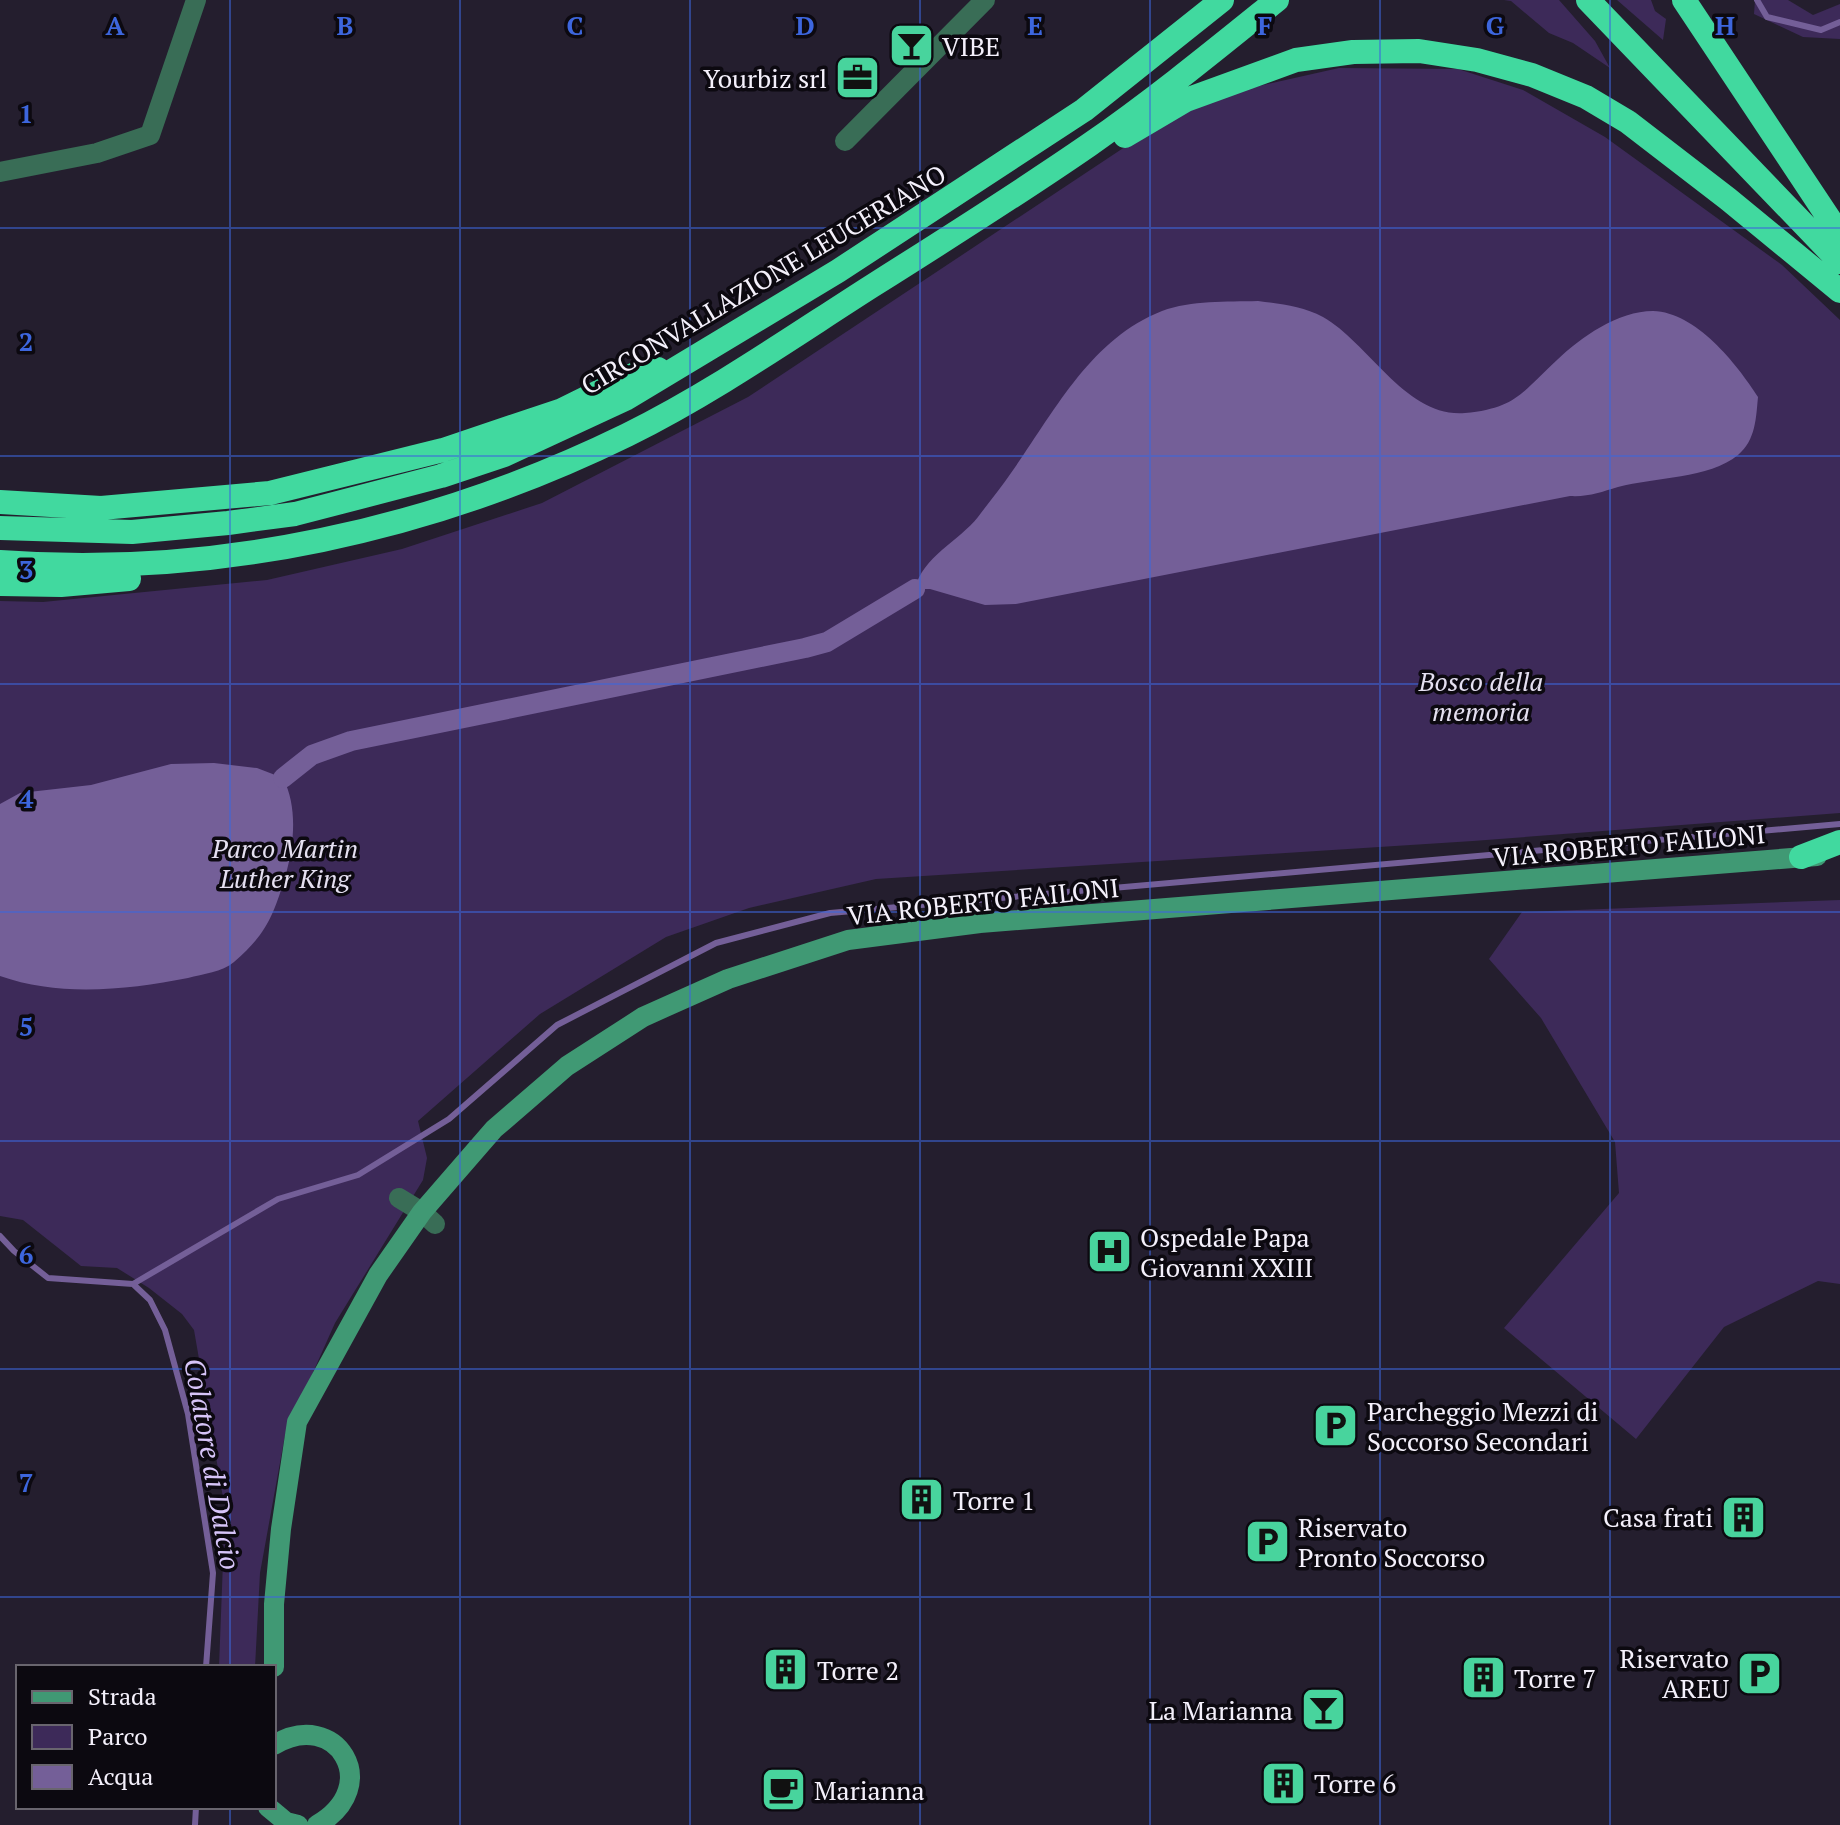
<svg xmlns="http://www.w3.org/2000/svg" width="1840" height="1825" font-family="'PT Serif',serif">
	<rect width="100%" height="100%" fill="#241e2e"/>
	<path fill="#3d2a59" d="M 1504,0 L 1559,0 L 1595,41 L 1610,68 L 1573,43 L 1549,33 L 1511,1 Z
		M 1617,0 L 1651,0 L 1655,11 L 1666,19 L 1663,40 Z
		M 1755,0 L 1788,0 L 1813,15 L 1840,4 L 1840,39 L 1803,37 L 1754,14 Z
		M 1339,68 L 1458,69 L 1523,90 L 1605,137 L 1782,265 L 1840,320 L 1840,813 L 1473,841 L 876,879 L 749,908 L 666,937 L 540,1014 L 418,1121 L 427,1158 L 423,1180 L 335,1323 L 285,1435 L 260,1573 L 255,1667 L 219,1667 L 225,1509 L 194,1330 L 182,1314 L 149,1288 L 117,1268 L 81,1266 L 23,1220 L 0,1216 L 0,601 L 43,602 L 267,580 L 402,549 L 542,503 L 748,397 L 1167,119 L 1250,88 Z
		M 1840,900 L 1840,1284 L 1818,1281 L 1724,1327 L 1636,1439 L 1504,1328 L 1619,1193 L 1615,1142 L 1541,1018 L 1489,959 L 1522,912 Z"/>
	<path fill="#745f98" d="M 1258,301 C 1281,304 1302,306 1323,317 C 1369,343 1406,418 1465,413 C 1517,408 1523,391 1557,360 C 1581,337 1618,311 1653,311 C 1696,312 1737,364 1758,397 C 1756,417 1756,440 1738,455 C 1709,479 1655,477 1618,487 C 1601,492 1589,497 1570,496 L 1016,604 L 985,605 L 930,589 L 915,589 C 922,557 959,541 978,517 C 989,502 1001,488 1011,473 C 1053,414 1090,339 1162,311 C 1192,300 1226,302 1258,301 Z
		M 214,763 L 257,768 L 283,778 C 298,807 294,844 286,874 C 274,914 267,934 234,962 C 222,972 203,974 188,978 C 127,990 59,997 0,976 L 0,804 L 20,793 L 91,785 L 171,764 Z"/>
	<g fill="none" stroke-linecap="round" stroke-linejoin="round">
		<path stroke="#745f98" stroke-width="6" d="M 1757,0 L 1767,17 L 1821,30 L 1840,22
			M 0,1236 L 14,1251 L 48,1278 L 133,1284 L 150,1300 L 165,1330 L 188,1414 L 213,1573 L 206,1667
			M 133,1284 L 278,1199 L 358,1175 L 449,1119 L 557,1025 L 716,943 L 830,913 L 1840,824
			M 195,1825 L 196,1807"/>
		<path stroke="#745f98" stroke-width="20" d="M 283,778 L 312,755 L 351,741 L 805,648 L 827,642 L 915,589"/>
		<path stroke="#396d56" stroke-width="20" d="M 845,141 L 985,0
			M 0,172 L 97,153 L 150,135 L 196,0
			M 399,1198 L 422,1212 L 435,1224"/>
		<path stroke="#409974" stroke-width="20" d="M 274,1667 L 274,1604 L 281,1529 L 297,1422 L 378,1275 L 422,1212 L 494,1129 L 567,1066 L 643,1017 L 728,979 L 848,940 L 980,923 L 1817,856
			M 274,1745 C 336,1707 385,1786 317,1825
			M 268,1807 L 286,1822 L 298,1825"/>
		<path stroke="#41d99f" stroke-width="24" d="M 1588,0 L 1840,262
			M 1684,0 L 1840,235
			M 1125,136 L 1186,100 L 1296,60 L 1353,52 L 1419,51 L 1477,60 L 1532,75 L 1586,97 L 1628,122 L 1728,199 L 1840,291
			M 0,502 L 101,508 L 270,493 L 443,450 L 562,410 L 639,372 L 658,369
			M 0,528 L 132,532 L 228,523 L 295,514 L 441,476 L 504,455 L 627,398 L 838,271 L 1084,110 L 1222,0
			M 0,562 C 215,578 433,530 627,435 C 712,393 792,337 872,286 C 945,240 1018,194 1089,145 C 1154,100 1215,50 1277,0
			M 0,584 L 61,585 L 129,579
			M 1801,857 L 1840,842"/>
	</g>
	<path fill="none" stroke="#3d66dd" stroke-width="2" stroke-opacity="0.55" d="M 230,0 L 230,1667M 460,0 L 460,1825M 690,0 L 690,1825M 920,0 L 920,1825M 1150,0 L 1150,1825M 1380,0 L 1380,1825M 1610,0 L 1610,1825M 0,228 L 1840,228M 0,456 L 1840,456M 0,684 L 1840,684M 0,912 L 1840,912M 0,1141 L 1840,1141M 0,1369 L 1840,1369M 0,1597 L 1840,1597M 230,1807 L 230,1825"/>
	<defs>
		<symbol id="bar-square" viewBox="-11 -11 22 22"><rect x="-9" y="-9" width="18" height="18" rx="4" fill="#48d49d" stroke="#0c0910"/><path d="M-6-5H6L.8 .8V4.5H3.5V6h-7V4.5H-.8V.8Z" fill="#111"/></symbol>
		<symbol id="office-square" viewBox="-11 -11 22 22"><rect x="-9" y="-9" width="18" height="18" rx="4" fill="#48d49d" stroke="#0c0910"/><path d="M-6-3h4V-5.5h4V-3h4V5H-6ZM-1-4.5V-3h2v-1.5ZM-6 0V1H6V0Z" fill="#111"/></symbol>
		<symbol id="hospital-square" viewBox="-11 -11 22 22"><rect x="-9" y="-9" width="18" height="18" rx="4" fill="#48d49d" stroke="#0c0910"/><path d="M-5-5h3v3.5h4V-5h3V5h-3V1.5h-4V5h-3Z" fill="#111"/></symbol>
		<symbol id="parking-square" viewBox="-11 -11 22 22"><rect x="-9" y="-9" width="18" height="18" rx="4" fill="#48d49d" stroke="#0c0910"/><path d="M-3.5-5.5H1a3.5 3.5 0 0 1 0 7H-1V5.5H-3.5ZM-1-3.4V-.6H.8a1.4 1.4 0 0 0 0-2.8Z" fill="#111"/></symbol>
		<symbol id="building-square" viewBox="-11 -11 22 22"><rect x="-9" y="-9" width="18" height="18" rx="4" fill="#48d49d" stroke="#0c0910"/><path d="M-4-6H4V6H1V3H-1V6H-4ZM-2.5-4.3h1.7v1.8h-1.7ZM.8-4.3h1.7v1.8H.8ZM-2.5-1h1.7V.8h-1.7ZM.8-1h1.7V.8H.8Z" fill="#111"/></symbol>
		<symbol id="cafe-square" viewBox="-11 -11 22 22"><rect x="-9" y="-9" width="18" height="18" rx="4" fill="#48d49d" stroke="#0c0910"/><path d="M-5.5-4.5H6V0H3Q3 3.5 0 3.5H-2.5Q-5.5 3.5-5.5 0ZM3-3.2v2h1.7v-2ZM-6 4.5H4V6H-6Z" fill="#111"/></symbol>
	</defs>
	<g fill-rule="evenodd">
		<use href="#bar-square" x="886" y="20" width="51" height="51"/>
		<use href="#office-square" x="832" y="52" width="51" height="51"/>
		<use href="#hospital-square" x="1084" y="1226" width="51" height="51"/>
		<use href="#parking-square" x="1310" y="1400" width="51" height="51"/>
		<use href="#building-square" x="896" y="1474" width="51" height="51"/>
		<use href="#building-square" x="1718" y="1492" width="51" height="51"/>
		<use href="#parking-square" x="1242" y="1516" width="51" height="51"/>
		<use href="#building-square" x="760" y="1644" width="51" height="51"/>
		<use href="#parking-square" x="1734" y="1648" width="51" height="51"/>
		<use href="#building-square" x="1458" y="1652" width="51" height="51"/>
		<use href="#bar-square" x="1298" y="1684" width="51" height="51"/>
		<use href="#building-square" x="1258" y="1758" width="51" height="51"/>
		<use href="#cafe-square" x="758" y="1764" width="51" height="51"/>
	</g>
	<g text-anchor="middle" dominant-baseline="central" stroke-width="7" stroke-linejoin="round" paint-order="stroke">
		<g font-size="26" fill="#f4f0fb" stroke="#0c0910" text-anchor="start">
			<text x="942" y="46">VIBE</text>
			<text x="827" y="78" text-anchor="end">Yourbiz srl</text>
			<text x="1140" y="1237">Ospedale Papa<tspan x="1140" dy="30">Giovanni XXIII</tspan></text>
			<text x="1367" y="1411">Parcheggio Mezzi di<tspan x="1367" dy="30">Soccorso Secondari</tspan></text>
			<text x="953" y="1500">Torre 1</text>
			<text x="1713" y="1517" text-anchor="end">Casa frati</text>
			<text x="1298" y="1527">Riservato<tspan x="1298" dy="30">Pronto Soccorso</tspan></text>
			<text x="1729" y="1658" text-anchor="end">Riservato<tspan x="1729" dy="30">AREU</tspan></text>
			<text x="817" y="1670">Torre 2</text>
			<text x="1514" y="1678">Torre 7</text>
			<text x="1293" y="1710" text-anchor="end">La Marianna</text>
			<text x="1314" y="1783">Torre 6</text>
			<text x="814" y="1790">Marianna</text>
		</g>
		<g font-size="26" fill="#f4f0fb" stroke="#0c0910">
			<text transform="translate(763 279) rotate(-31)">CIRCONVALLAZIONE LEUCERIANO</text>
			<text transform="translate(1629 845) rotate(-5)">VIA ROBERTO FAILONI</text>
			<text transform="translate(983 901) rotate(-6)">VIA ROBERTO FAILONI</text>
		</g>
		<g font-size="26" font-style="italic" fill="#e5e0f1" stroke="#0c0910">
			<text x="1481" y="681">Bosco della<tspan x="1481" dy="30">memoria</tspan></text>
			<text x="285" y="848">Parco Martin<tspan x="285" dy="30">Luther King</tspan></text>
		</g>
		<g font-size="28" font-style="italic" fill="#d6c4f8" stroke="#0c0910">
			<text transform="translate(213 1464) rotate(80)">Colatore di Dalcio</text>
		</g>
	</g>
	<g font-size="26" text-anchor="middle" font-weight="bold" fill="#3d66dd" stroke="#0c0910" stroke-width="7" stroke-linejoin="round" paint-order="stroke">
		<text x="115" y="35">A</text>
		<text x="345" y="35">B</text>
		<text x="575" y="35">C</text>
		<text x="805" y="35">D</text>
		<text x="1035" y="35">E</text>
		<text x="1265" y="35">F</text>
		<text x="1495" y="35">G</text>
		<text x="1725" y="35">H</text>
		<text x="26" y="123">1</text>
		<text x="26" y="351">2</text>
		<text x="26" y="579">3</text>
		<text x="26" y="808">4</text>
		<text x="26" y="1036">5</text>
		<text x="26" y="1264">6</text>
		<text x="26" y="1492">7</text>
	</g>
	<rect x="16" y="1665" width="260" height="144" fill="#0c0910" stroke="#69656e" stroke-width="2"/>
	<rect x="32" y="1691" width="40" height="12" fill="#409974" stroke="#69656e" stroke-width="2"/>
	<text x="88" y="1705" font-size="24" fill="#f4f0fb">Strada</text>
	<rect x="32" y="1725" width="40" height="24" fill="#3d2a59" stroke="#69656e" stroke-width="2"/>
	<text x="88" y="1745" font-size="24" fill="#f4f0fb">Parco</text>
	<rect x="32" y="1765" width="40" height="24" fill="#745f98" stroke="#69656e" stroke-width="2"/>
	<text x="88" y="1785" font-size="24" fill="#f4f0fb">Acqua</text>
</svg>
